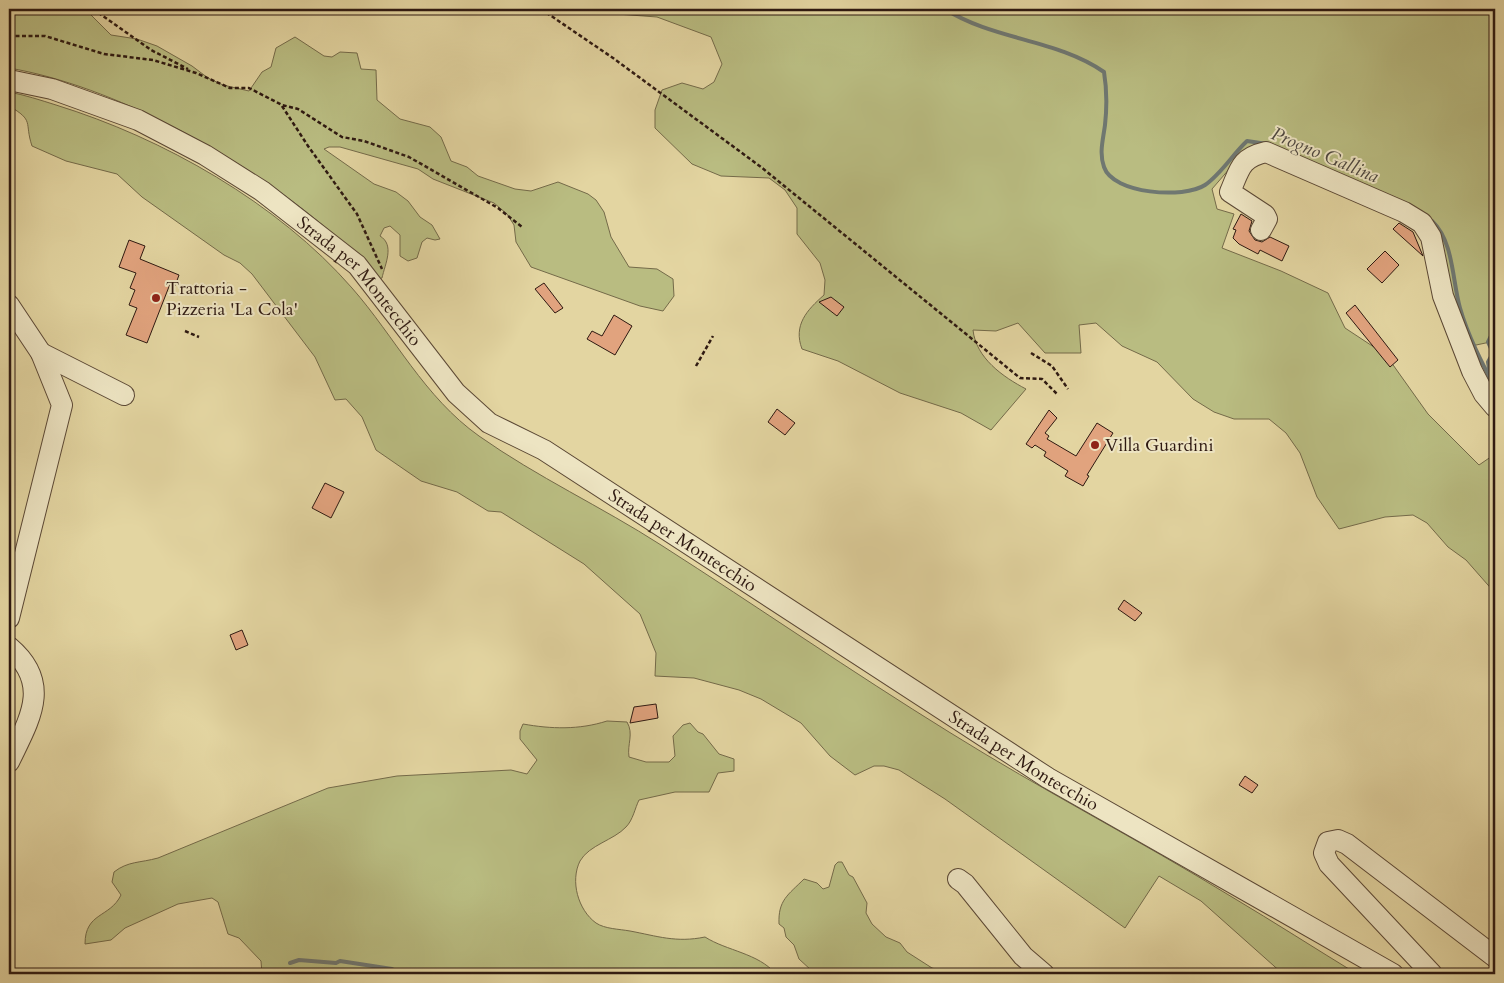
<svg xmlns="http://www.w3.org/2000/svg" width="1504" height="983" font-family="Cardo,serif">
	<rect width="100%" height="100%" fill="#e3d5a1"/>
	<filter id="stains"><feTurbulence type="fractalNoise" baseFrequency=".004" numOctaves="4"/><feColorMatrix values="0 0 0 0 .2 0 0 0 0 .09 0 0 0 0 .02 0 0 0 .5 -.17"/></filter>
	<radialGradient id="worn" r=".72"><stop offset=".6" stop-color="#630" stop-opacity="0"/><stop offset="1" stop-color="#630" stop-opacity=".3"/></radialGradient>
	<path fill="#b9bc81" stroke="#746a49" d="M 9,9 L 88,9 L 91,15 L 111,35 L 137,39 L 157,46 L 192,66 L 208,78 L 223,85 L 249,91 L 262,72 L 271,67 L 276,48 L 295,37 L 324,56 L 332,57 L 340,52 L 357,53 L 361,69 L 376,70 L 377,100 L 400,119 L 430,127 L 441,137 L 451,161 L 467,167 L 478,176 L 515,189 L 531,191 L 558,182 L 588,194 L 596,200 L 604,212 L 611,237 L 629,267 L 657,269 L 673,279 L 674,296 L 663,311 L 640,306 L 531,267 L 516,242 L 514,225 L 507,214 L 494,203 L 433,179 L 418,169 L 340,147 L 329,147 L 324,149 L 374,184 L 396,192 L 408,201 L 420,217 L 432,225 L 440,239 L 435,240 L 427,238 L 422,242 L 417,258 L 408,261 L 400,256 L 400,235 L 390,226 L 384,228 L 380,236 C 395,245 385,264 382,278 L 376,280 C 358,260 341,240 320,223 C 238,155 114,86 9,68 Z
		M 616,9 L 1495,9 L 1495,341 L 1462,348 L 1427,233 L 1260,153 L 1237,160 L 1212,189 L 1217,209 L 1234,214 L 1222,248 L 1281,271 L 1328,293 L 1345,328 L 1386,355 L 1428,414 L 1479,465 L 1495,454 L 1495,593 L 1466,560 L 1448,547 L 1427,523 L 1413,515 L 1385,517 L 1339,529 L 1317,497 L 1300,453 L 1286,433 L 1269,419 L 1234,419 L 1214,412 L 1193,399 L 1157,362 L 1122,346 L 1096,323 L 1079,325 L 1081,353 L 1045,353 L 1018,323 L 996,331 L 973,330 C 976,358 1003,377 1026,389 L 991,430 L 961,413 L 900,393 L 838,361 L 802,349 C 793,325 807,310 824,295 L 825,280 L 820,263 L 797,234 L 797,208 L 785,190 L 769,178 L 721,176 L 692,164 L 655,128 L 655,110 L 662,90 L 682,83 L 703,89 L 714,82 L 722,64 L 711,37 L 657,17 L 617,14 Z
		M 9,92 C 25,95 40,100 56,105 C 163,138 278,203 352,288 C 395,337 424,397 479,436 C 537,477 602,507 661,545 C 758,607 852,672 949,732 C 1042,790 1139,840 1232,897 C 1274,922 1316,949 1357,974 L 1283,974 L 1201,901 L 1159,876 L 1125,928 L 945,799 L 899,770 L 884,766 L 874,766 L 855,775 L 830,756 L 801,723 L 761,699 L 739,690 L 694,678 L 655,676 L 656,653 L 640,614 L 584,564 L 501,512 L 488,511 L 457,492 L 421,481 L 376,450 L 362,417 L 346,399 L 335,400 L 315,357 L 252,274 L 240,263 L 224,255 L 142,197 L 117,174 L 66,161 L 32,146 C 24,122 35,121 9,106 Z
		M 607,721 L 627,722 C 634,734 627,744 629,757 L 646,762 L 669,762 L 675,756 L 673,736 L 683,725 L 690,723 L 698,732 L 703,734 L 719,754 L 734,759 L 734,771 L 718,773 L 709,792 L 675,792 L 639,800 C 635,808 633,820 626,827 C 614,840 589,845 580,861 C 570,881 578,910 596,923 C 605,929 619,929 630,931 C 657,936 676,943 705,937 C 727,951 758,953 776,974 L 262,974 L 261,961 L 239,938 L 228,934 L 218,902 L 212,898 L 178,904 L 125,928 L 111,940 L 85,944 C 85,912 110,918 121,895 L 112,882 L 114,872 C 128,861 140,863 158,858 L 328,788 L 397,776 L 511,770 L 527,774 L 537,760 L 520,739 L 520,731 L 523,724 C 551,729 579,730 607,721 Z
		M 838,862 L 842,862 L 849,875 L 853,877 L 867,903 L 866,913 L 872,924 L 886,937 L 900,943 L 907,952 L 932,968 L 950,973 L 968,971 L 991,974 L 811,974 L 811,970 L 799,959 L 794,945 L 786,937 L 784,928 L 779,924 C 778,900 788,895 804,879 L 817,883 L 823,889 L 829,887 L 835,865 Z"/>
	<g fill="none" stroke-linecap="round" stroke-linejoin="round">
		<path stroke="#6f7771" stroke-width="4" d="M 945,9 C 993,40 1056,39 1104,72 C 1107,90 1107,107 1105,125 C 1103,140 1099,153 1104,167 C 1113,194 1184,199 1205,185 C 1221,174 1233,154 1247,141 L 1267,144
			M 1432,221 C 1454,242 1452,280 1460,308 C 1468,336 1482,363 1495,388
			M 1490,374 L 1488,362 L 1493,353 L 1488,342 L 1495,328
			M 290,963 L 299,960 L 336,963 L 340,961 L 392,969 L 401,973 L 421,974"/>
	</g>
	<path fill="#e1a37e" stroke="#2e1911" d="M 1241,214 L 1252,221 L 1249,231 L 1255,240 L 1262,242 L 1270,237 L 1289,246 L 1282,261 L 1260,250 L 1258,254 L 1239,244 L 1233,238 L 1236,230 L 1233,229 Z
		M 1399,223 L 1413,232 L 1423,256 L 1393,229 Z
		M 129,240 L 145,246 L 140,259 L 179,275 L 175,286 L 170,284 L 147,343 L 126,335 L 137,308 L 129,305 L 135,290 L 130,288 L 136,273 L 119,267 Z
		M 1385,251 L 1399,265 L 1382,283 L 1367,269 Z
		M 544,283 L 563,308 L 555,313 L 535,289 Z
		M 831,297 L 844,307 L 837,316 L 819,302 Z
		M 1355,305 L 1398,360 L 1390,367 L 1346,313 Z
		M 614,315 L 632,326 L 615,355 L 587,339 L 592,331 L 602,336 Z
		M 777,409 L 795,423 L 785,435 L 768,422 Z
		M 1049,410 L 1057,418 L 1045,433 L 1049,436 L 1047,439 L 1076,456 L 1097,423 L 1113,433 L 1087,475 L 1089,476 L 1083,486 L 1065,476 L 1068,471 L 1044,456 L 1046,452 L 1035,445 L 1032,448 L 1026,444 Z
		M 325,483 L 344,492 L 331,518 L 312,508 Z
		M 1124,600 L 1142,613 L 1135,621 L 1118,609 Z
		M 242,630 L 248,645 L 236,650 L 230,635 Z
		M 656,704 L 658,718 L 630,723 L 634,707 Z
		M 1245,776 L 1258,785 L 1252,793 L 1239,785 Z"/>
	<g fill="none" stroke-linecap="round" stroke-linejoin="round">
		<defs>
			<g id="minor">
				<path id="s1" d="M 9,80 L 52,89 L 138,120 L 205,155 L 262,191 L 357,265 L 456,393 L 489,423 L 544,450 L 1048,778 L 1393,974"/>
				<path d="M 1261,230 L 1267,219 L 1265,215 L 1230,192 C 1240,169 1240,158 1266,152 L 1404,212 L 1422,223 L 1431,237 L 1443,296 L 1472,371 L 1484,394 L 1495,407"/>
				<path d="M 9,305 L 41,353 L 62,405 L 9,618"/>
				<path d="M 41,353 L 124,395"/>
				<path d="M 9,647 C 53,684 29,720 9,762"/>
				<path d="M 958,879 L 965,884 L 1023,956 L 1044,974"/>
				<path d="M 1432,974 L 1329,864 L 1324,853 L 1328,842 L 1338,840 L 1347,844 L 1495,957"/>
			</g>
		</defs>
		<use href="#minor" stroke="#5b4835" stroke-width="22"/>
		<path stroke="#2e1911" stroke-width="2.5" stroke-dasharray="4 2.5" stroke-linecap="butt" d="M 93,9 L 151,50 L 188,69
			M 541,9 L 613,58 L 761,167 L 1020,378 L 1042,379 L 1058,395
			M 9,36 L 45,36 L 104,54 L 153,60 L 196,73 L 230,88 L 249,88 L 282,105 L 298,109 L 342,137 L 364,141 L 409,157 L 498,208 L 522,227
			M 282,106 L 308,146 L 357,214 L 382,269
			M 185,331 L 199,337
			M 1031,353 L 1052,366 L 1068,389
			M 696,366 L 713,336"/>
		<use href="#minor" stroke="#ede4c2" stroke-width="20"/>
	</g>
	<g fill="#8f2418" stroke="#ede4c2" stroke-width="2">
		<circle cx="156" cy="298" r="5"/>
		<circle cx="1095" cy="445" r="5"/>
	</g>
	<g text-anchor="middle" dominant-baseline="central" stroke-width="4" stroke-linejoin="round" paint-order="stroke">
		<g font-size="18" fill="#2e1911" stroke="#ede4c2">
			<text stroke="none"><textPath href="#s1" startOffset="412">Strada per Montecchio</textPath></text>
			<text stroke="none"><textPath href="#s1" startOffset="832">Strada per Montecchio</textPath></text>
			<text stroke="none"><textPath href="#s1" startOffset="1238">Strada per Montecchio</textPath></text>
		</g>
		<g font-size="18" fill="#2e1911" stroke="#ede4c2" text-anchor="start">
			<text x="166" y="288">Trattoria -<tspan x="166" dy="21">Pizzeria 'La Cola'</tspan></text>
			<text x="1105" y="445">Villa Guardini</text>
		</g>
		<g font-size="19" font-style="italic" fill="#4e4841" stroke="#ede4c2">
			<text transform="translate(1325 155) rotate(23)">Progno Gallina</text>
		</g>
	</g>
	<rect width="1504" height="983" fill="none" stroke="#e3d5a1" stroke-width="30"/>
	<rect x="10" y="10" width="1484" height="963" fill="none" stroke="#2e1911" stroke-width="2.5"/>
	<rect x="15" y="15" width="1474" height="953" fill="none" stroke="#2e1911"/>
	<rect width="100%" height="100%" filter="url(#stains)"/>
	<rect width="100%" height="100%" fill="url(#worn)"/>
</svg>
